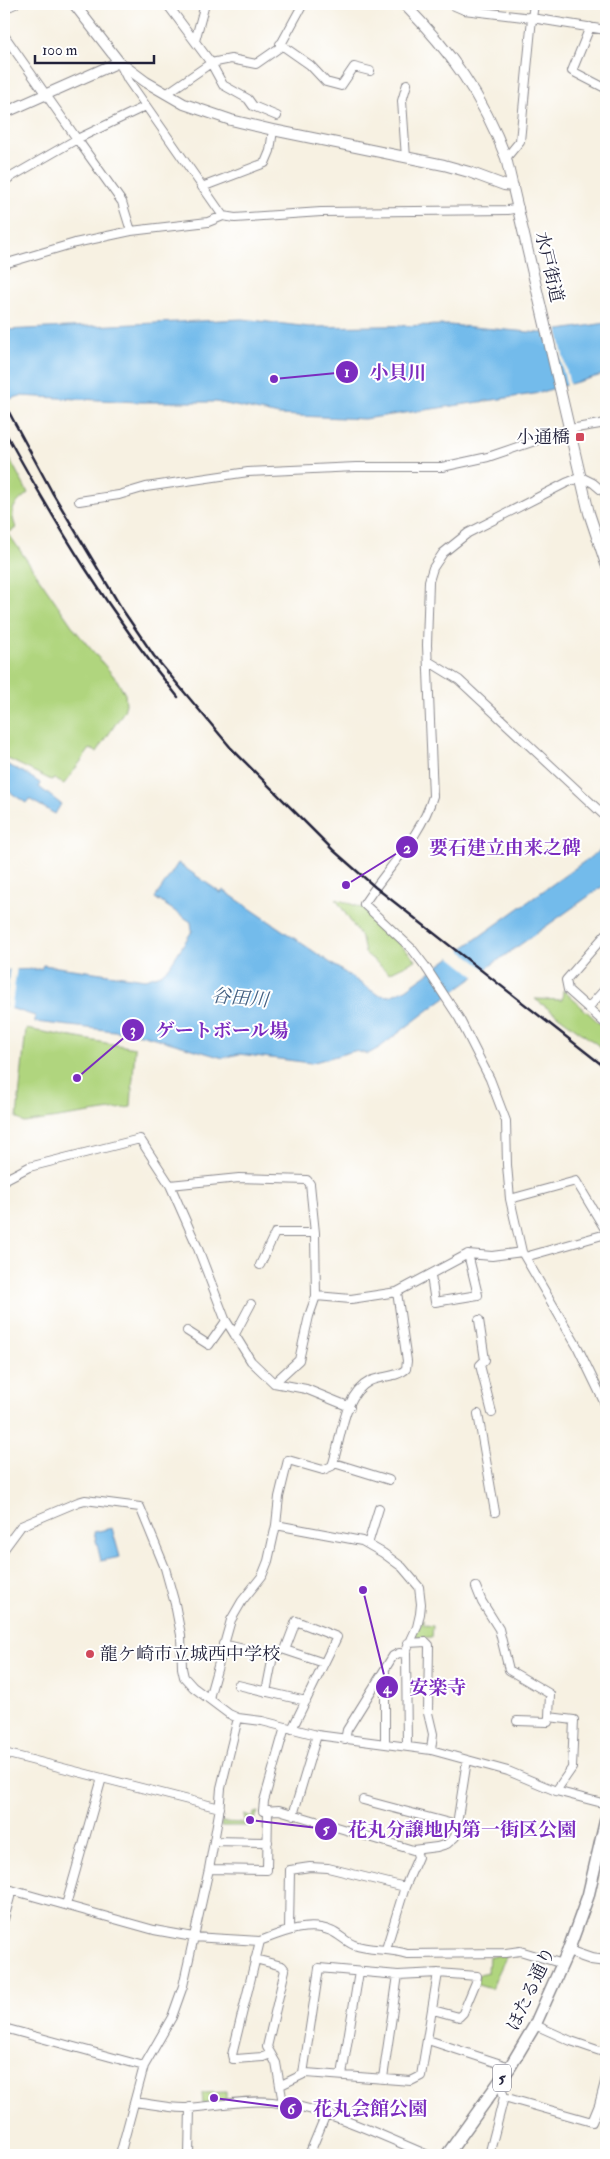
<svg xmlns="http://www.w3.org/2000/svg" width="610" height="2159" font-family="'IM FELL Double Pica','Noto Serif JP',serif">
	<rect width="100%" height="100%" fill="#fff"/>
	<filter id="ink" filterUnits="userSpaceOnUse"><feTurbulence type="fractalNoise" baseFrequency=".02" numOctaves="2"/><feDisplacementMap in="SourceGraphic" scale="10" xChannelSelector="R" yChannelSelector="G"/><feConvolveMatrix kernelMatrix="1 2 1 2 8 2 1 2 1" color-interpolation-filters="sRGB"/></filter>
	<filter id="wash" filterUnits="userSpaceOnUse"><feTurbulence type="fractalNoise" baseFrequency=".0096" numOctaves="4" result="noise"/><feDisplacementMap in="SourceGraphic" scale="20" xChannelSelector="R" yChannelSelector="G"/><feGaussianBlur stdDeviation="1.12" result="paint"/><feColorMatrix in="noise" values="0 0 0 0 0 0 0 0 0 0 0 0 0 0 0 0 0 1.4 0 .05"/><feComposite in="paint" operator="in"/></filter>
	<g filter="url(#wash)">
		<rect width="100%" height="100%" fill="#f7f1e2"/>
		<path fill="#b0d57e" stroke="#697c5c" d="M 4,448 L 28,493 C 13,506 9,509 16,528 L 8,533 L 75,630 L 117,680 L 125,694 L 126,704 L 124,711 L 97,752 L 90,749 L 64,784 L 54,779 L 51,780 L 4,757 Z
			M 336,899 L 363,908 L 416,960 L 389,973 L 365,953 L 362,939 Z
			M 563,990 L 606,1029 L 606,1051 L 535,999 L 562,1000 Z
			M 26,1029 L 135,1048 L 131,1107 L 24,1123 L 17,1118 Z
			M 423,1620 L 424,1625 L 433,1626 L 432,1637 L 416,1638 L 414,1635 Z
			M 258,1812 L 252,1826 L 221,1826 L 221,1822 L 245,1823 L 244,1815 L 252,1818 L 254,1813 Z
			M 507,1955 L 491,1989 L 478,1985 L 478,1975 L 488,1973 L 489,1956 Z
			M 226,2092 L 226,2103 L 203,2104 L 202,2093 Z"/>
		<path fill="#73bbeb" stroke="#4a6e93" d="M 243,319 L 309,327 L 449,325 L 540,333 L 606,323 L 606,374 L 534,394 L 364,419 L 279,415 L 216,402 L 138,402 L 20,396 L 4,401 L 4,330 Z
			M 4,763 L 23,772 L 40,783 L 39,787 L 61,804 L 55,814 L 29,799 L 26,803 L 4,788 Z
			M 606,846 L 606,884 L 439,1002 L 379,1048 L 368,1054 L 354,1051 L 311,1063 L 239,1054 L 223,1058 L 141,1034 L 35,1022 L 35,1016 L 4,1006 L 8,970 L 41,969 L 43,965 L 145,979 L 161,974 L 169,967 L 192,931 L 191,922 L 155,898 L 178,863 L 221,893 L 223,890 L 378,995 L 390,996 L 406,989 Z
			M 112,1528 L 120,1557 L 101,1561 L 94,1532 Z"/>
		<path fill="#f7f1e2" d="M 557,328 L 570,386 L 567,387 L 553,329 Z
			M 458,948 L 488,971 L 477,978 L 448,955 Z
			M 10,967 L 17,967 L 11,1012 L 5,1009 Z"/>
	</g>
	<g filter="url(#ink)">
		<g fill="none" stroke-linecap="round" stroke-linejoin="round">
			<defs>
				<path id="street" d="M 167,4 L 211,63 L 223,85 L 248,99 L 253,106 L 277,116
					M 450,4 L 464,10 L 532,18 L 534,4
					M 4,9 L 15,4
					M 590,27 L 572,71 L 603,87 L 606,86
					M 4,35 L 77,139 L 146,106
					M 195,41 L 205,4
					M 280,44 L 310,65 L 326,82 L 341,86 L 354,67 L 370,71
					M 120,64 L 128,80 L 223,216
					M 166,94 L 211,63 L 231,59 L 256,64 L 279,48 L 303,4
					M 406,158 L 402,101 L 407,84
					M 506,158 L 520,141 L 532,18 L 606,30
					M 4,181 L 77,139 L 122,202 L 131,231
					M 202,187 L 265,163 L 270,151 L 273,130
					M 4,264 L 75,243 L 131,231 L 208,222 L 223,216 L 235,218 L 321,212 L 508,210 L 519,208
					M 606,494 L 593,483 L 581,477 L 566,483 L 468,533 L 443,553 L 433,568 L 429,581 L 427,645 L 433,796 C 421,837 387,868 364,904 L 412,949 L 425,966 L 459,1018 L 490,1079 L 506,1121 L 507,1165 L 510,1199 L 522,1252 L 578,1348 L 606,1406
					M 79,501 L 119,495 L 146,487 L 248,472 L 356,467 L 442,467 L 488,457 L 570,429 L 606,423
					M 428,661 L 459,680 L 606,817
					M 606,934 L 566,980 L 568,990 L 606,1024
					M 588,1008 L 606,988
					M 4,1180 L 29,1167 L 140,1139 L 170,1185 L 197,1246 L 225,1319 L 251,1361 L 274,1383 L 306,1389 L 350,1407
					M 170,1185 L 239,1178 L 307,1180 L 310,1184 L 315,1233 L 316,1296 L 309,1316 L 299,1360 L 274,1383
					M 510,1199 L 576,1181 L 606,1231
					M 525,1257 L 606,1234
					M 260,1265 L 275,1233 L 315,1233
					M 431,1276 L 435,1302 L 478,1295 L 468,1254
					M 316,1296 L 351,1299 L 397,1292 L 468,1254 L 492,1256 L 522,1252
					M 479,1320 L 485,1360 L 480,1365 L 492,1413
					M 187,1331 L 209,1345 L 226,1321
					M 235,1334 L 251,1304
					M 478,1414 L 495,1512
					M 334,1463 L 389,1480
					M 276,1525 L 362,1541 L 383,1553 L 402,1567 L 419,1587 L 421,1604 L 420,1614 L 417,1627 L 406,1651 L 407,1746
					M 368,1544 L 379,1508
					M 4,1549 L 21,1526 L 78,1502 L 85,1500 L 140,1507 L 165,1568 L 175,1604 L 181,1635 L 182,1668 L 184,1677 L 193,1687 L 229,1714 L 238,1718 L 262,1721 L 317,1735 L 431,1750 L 508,1771 L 556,1791 L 606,1804
					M 476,1587 L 482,1602 L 499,1629 L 509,1670 L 550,1694 L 549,1717 L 574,1720 L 572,1768 L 556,1791
					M 408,1643 L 426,1642 L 429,1645 L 428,1713 L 433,1734 L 431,1750
					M 223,1644 L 273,1656 L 266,1692
					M 238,1685 L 306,1701
					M 209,1698 L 231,1620 L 242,1601 L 262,1576 L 268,1561 L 276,1525 L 279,1497 L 288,1460 L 323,1470 L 332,1466 C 342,1439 342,1395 370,1381 C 381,1376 398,1377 406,1369 L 407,1361 L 397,1292
					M 517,1721 L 548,1722 L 549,1717
					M 285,1727 L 264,1801 L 263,1811 L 279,1810 L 413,1850 L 437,1847 L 447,1844 L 455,1837 L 467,1760
					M 292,1729 L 337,1637 L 296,1621 L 285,1650 L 324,1663
					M 345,1740 L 347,1730 L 393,1656 L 399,1653 L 406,1654
					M 385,1744 L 385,1672
					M 4,1753 L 102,1778
					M 363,1800 L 457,1825
					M 293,1815 L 317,1735
					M 214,1841 L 268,1842
					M 209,1869 L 267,1870 L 268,1810
					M 4,1888 L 154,1930 L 193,1937 L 260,1941
					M 66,1905 L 102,1778 L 220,1808
					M 4,1919 L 12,1890
					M 289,1930 L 290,1870 L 310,1867 L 328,1868 L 405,1887
					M 386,1949 L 405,1887 L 418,1857 L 416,1850
					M 255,1959 L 282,1966 L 285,1970 L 267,2047 L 276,2063 L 283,2103
					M 535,2025 L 571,2041 L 606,2053
					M 4,2028 L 144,2066
					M 428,2040 L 510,2067
					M 271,2054 L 263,2057 L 236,2059 L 233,2059 L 232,2055 L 260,1941 C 281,1933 308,1921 331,1931 C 339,1934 346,1942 354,1945 C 370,1951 390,1948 407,1954 L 506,1953 L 520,1951 L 563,1964
					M 303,2074 L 319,1968 L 398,1975 L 438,1973 L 477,1976 L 476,1982 L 463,2013 L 459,2017 L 433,2010
					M 342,2075 L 359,1972
					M 383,2078 L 398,1975
					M 606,2078 L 599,2105 L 606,2107
					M 281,2085 L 306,2073 L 411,2081 L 421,2076 L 438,1973
					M 504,2097 L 592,2122 L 599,2105
					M 135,2102 C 151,2104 168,2108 184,2108 C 213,2107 243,2099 272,2102 C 324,2107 380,2135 428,2155
					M 120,2155 L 144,2066 L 172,2017 L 183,1986 L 209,1869 L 219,1813 L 221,1788 L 238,1718
					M 189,2155 L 190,2107
					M 309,2155 L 326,2114
					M 489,2155 L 504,2097 L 502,2090 L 497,2085"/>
				<path id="secondary" d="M 74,4 L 119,62 L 146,82 L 184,104 L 231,120 L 273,130 L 444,165 L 469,172 L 504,185 L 513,186
					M 404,4 C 450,51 483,96 506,158 L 589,513 L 606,564
					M 4,113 L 119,62
					M 568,1951 L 591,1959 L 606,1961"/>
				<path id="primary" d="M 447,2155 L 510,2067 L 535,2025 L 568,1951 L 588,1896 L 606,1819"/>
			</defs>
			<use href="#street" stroke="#8c8a8e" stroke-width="10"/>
			<use href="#secondary" stroke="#8c8a8e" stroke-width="12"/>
			<use href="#primary" stroke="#8c8a8e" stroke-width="14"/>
			<use href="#street" stroke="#fff" stroke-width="8"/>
			<use href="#secondary" stroke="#fff" stroke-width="10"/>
			<use href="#primary" stroke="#fff" stroke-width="11"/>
			<path stroke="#22223b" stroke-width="2.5" d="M 4,403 L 52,492 L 122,609 L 154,656 L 231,748 L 333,850 L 375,887 L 606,1068
				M 4,430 C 55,523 110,614 178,697"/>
		</g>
	</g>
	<g fill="#d1495b" stroke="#fff" stroke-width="2">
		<rect x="575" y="432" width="10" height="10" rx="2.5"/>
		<circle cx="90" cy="1654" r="5"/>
	</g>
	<g text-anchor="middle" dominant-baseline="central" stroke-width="4" stroke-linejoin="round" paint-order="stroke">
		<rect fill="#fff" stroke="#646476" stroke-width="1" x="493" y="2064.5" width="18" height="27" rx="4"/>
		<g font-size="16" font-weight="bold" fill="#22223b">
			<text x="502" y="2078">5</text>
		</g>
		<g font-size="18" fill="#22223b" stroke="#fff">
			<text transform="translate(549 267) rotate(77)">水戸街道</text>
			<text transform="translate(531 1989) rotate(-65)">ほたる通り</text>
		</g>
		<g font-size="18" fill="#22223b" stroke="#fff" text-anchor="end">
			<text x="570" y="437">小通橋</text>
			<text x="100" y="1654" text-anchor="start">龍ケ崎市立城西中学校</text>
		</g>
		<g font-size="19" font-style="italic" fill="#425f81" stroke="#fff">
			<text transform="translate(240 998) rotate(5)">谷田川</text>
		</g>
	</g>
	<path fill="none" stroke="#7b2cbf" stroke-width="2" d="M274 379L347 372M346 885L407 847M77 1078L133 1030M363 1590L387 1687M250 1820L326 1829M214 2098L291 2108"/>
	<g fill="#7b2cbf" stroke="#fff" stroke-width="2">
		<circle cx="274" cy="379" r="5"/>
		<circle cx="346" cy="885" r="5"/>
		<circle cx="77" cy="1078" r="5"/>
		<circle cx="363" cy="1590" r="5"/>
		<circle cx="250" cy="1820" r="5"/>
		<circle cx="214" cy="2098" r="5"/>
		<circle cx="347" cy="372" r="12"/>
		<circle cx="407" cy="847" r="12"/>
		<circle cx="133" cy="1030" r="12"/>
		<circle cx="387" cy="1687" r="12"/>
		<circle cx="326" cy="1829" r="12"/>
		<circle cx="291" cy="2108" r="12"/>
	</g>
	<g font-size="15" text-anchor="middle" font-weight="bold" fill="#fff">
		<text x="347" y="377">1</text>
		<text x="407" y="853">2</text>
		<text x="133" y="1035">3</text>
		<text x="387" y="1693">4</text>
		<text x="326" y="1834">5</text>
		<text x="291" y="2114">6</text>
	</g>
	<g font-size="19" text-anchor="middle" font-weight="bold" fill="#7b2cbf" stroke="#fff" stroke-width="4" stroke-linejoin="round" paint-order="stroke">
		<text x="398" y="379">小貝川</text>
		<text x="505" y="854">要石建立由来之碑</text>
		<text x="222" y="1037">ゲートボール場</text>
		<text x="438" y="1694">安楽寺</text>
		<text x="462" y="1836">花丸分譲地内第一街区公園</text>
		<text x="370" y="2115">花丸会館公園</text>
	</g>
	<rect width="610" height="2159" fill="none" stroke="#fff" stroke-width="20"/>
	<path d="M35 55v8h119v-8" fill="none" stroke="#22223b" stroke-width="2.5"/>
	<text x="42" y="55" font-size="15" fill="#22223b" stroke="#ffffff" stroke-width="4" paint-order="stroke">100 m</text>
</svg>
